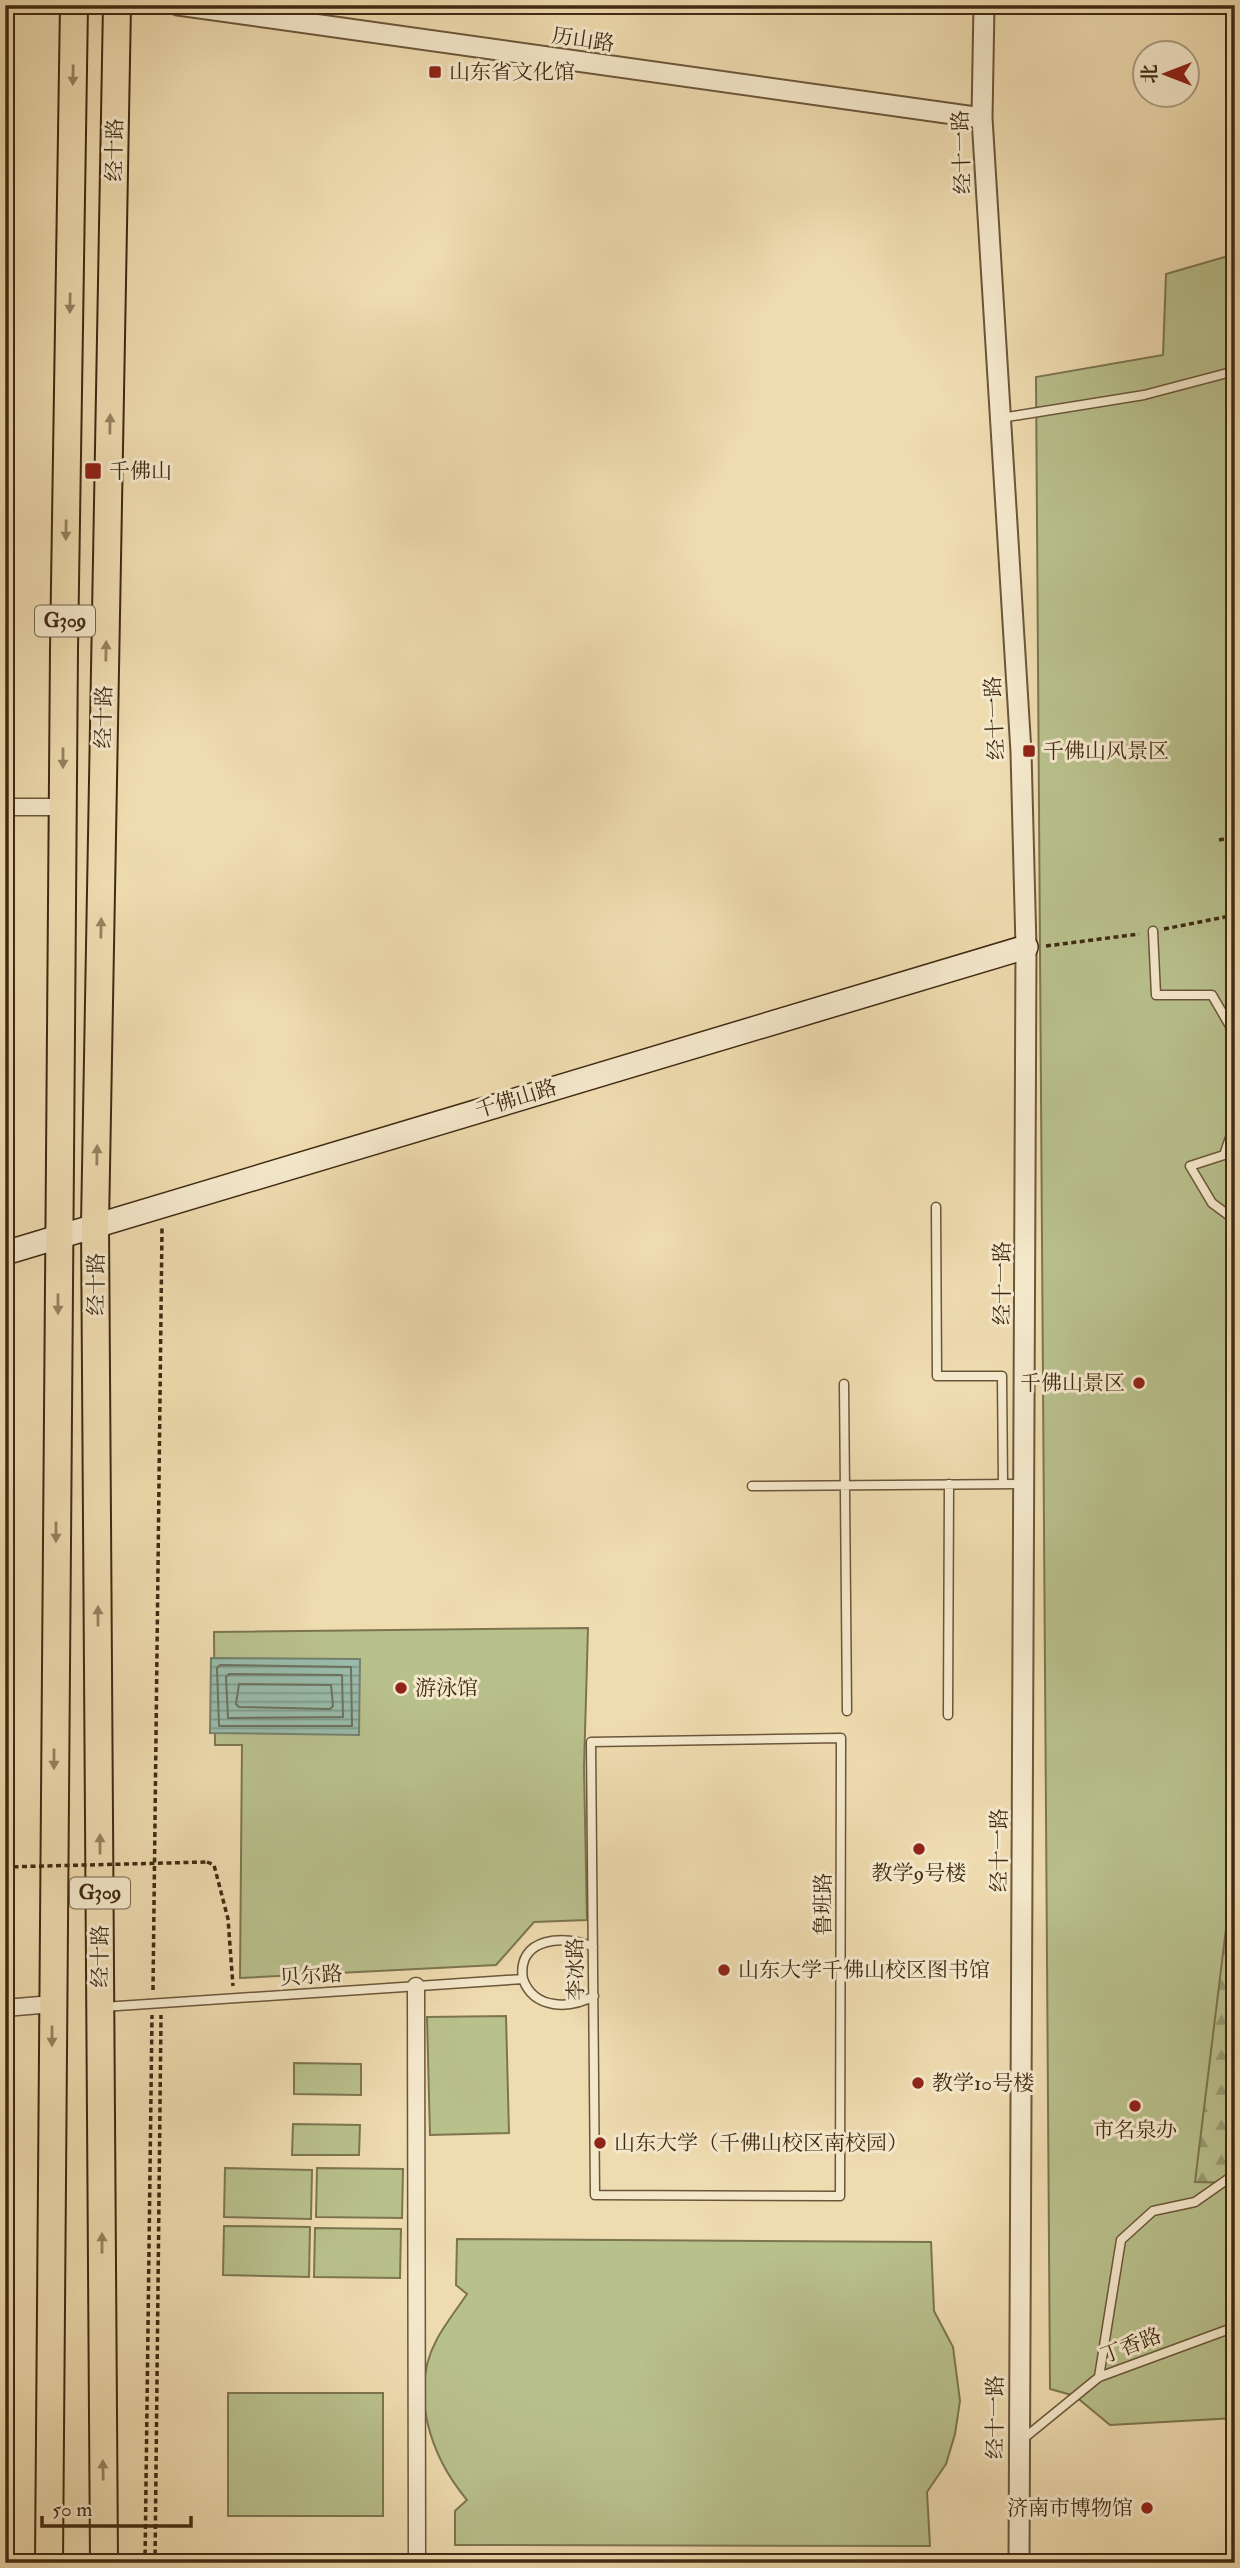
<svg xmlns="http://www.w3.org/2000/svg" width="1240" height="2568" font-family="'IM FELL Double Pica','Noto Serif SC',serif">
	<defs>
		<pattern id="forest-firs" width="22" height="20" patternUnits="userSpaceOnUse" patternTransform="scale(1.75)"><rect width="22" height="20" fill="#b8c08c"/><path d="M5 1l3.5 6h-7zM16 11l3.5 6h-7z" fill="#979c71"/></pattern>
		<pattern id="water-rules" width="6" height="5" patternUnits="userSpaceOnUse" patternTransform="scale(1.75)"><rect width="6" height="5" fill="#99bbab"/><path d="M0 2.5h6" fill="none" stroke="#7e988a"/></pattern>
	</defs>
	<rect width="100%" height="100%" fill="#eedbaf"/>
	<filter id="stains"><feTurbulence type="fractalNoise" baseFrequency=".00286" numOctaves="4"/><feColorMatrix values="0 0 0 0 .2 0 0 0 0 .09 0 0 0 0 .02 0 0 0 .5 -.17"/></filter>
	<radialGradient id="worn" r=".72"><stop offset=".6" stop-color="#630" stop-opacity="0"/><stop offset="1" stop-color="#630" stop-opacity=".3"/></radialGradient>
	<path fill="#b8c08c" stroke="#7c754f" stroke-width="2" d="M 1235,254 L 1235,2418 L 1110,2425 L 1075,2396 L 1050,2389 L 1036,377 L 1163,355 L 1166,274 Z
		M 588,1628 L 584,1768 L 587,1920 L 534,1922 L 496,1965 L 240,1978 L 242,1745 L 215,1745 L 214,1632 Z
		M 506,2016 L 509,2133 L 430,2135 L 427,2017 Z
		M 294,2063 L 361,2064 L 361,2095 L 294,2094 Z
		M 293,2124 L 360,2125 L 359,2155 L 292,2155 Z
		M 225,2168 L 312,2170 L 311,2219 L 224,2217 Z
		M 317,2168 L 403,2169 L 402,2218 L 316,2217 Z
		M 224,2226 L 310,2227 L 309,2277 L 223,2275 Z
		M 315,2228 L 401,2229 L 400,2278 L 314,2277 Z
		M 457,2239 L 931,2242 L 934,2311 L 953,2347 L 960,2401 L 955,2434 L 946,2464 L 927,2492 L 930,2546 L 455,2545 L 455,2511 L 467,2500 C 431,2457 408,2392 437,2339 C 445,2324 457,2309 467,2294 L 456,2285 Z
		M 228,2393 L 383,2393 L 383,2516 L 228,2516 Z"/>
	<path fill="url(#forest-firs)" stroke="#7c754f" stroke-width="2" d="M 1235,1895 L 1235,2183 L 1195,2182 L 1230,1896 Z"/>
	<path fill="url(#water-rules)" stroke="#75816e" stroke-width="2" d="M 211,1658 L 360,1659 L 359,1735 L 210,1733 Z"/>
	<g fill="none" stroke-linecap="round" stroke-linejoin="round">
		<path stroke="#6c725e" stroke-width="2" d="M 220,1665 L 351,1667 L 352,1726 L 219,1726 L 217,1668 Z
			M 229,1674 L 342,1675 L 343,1717 L 228,1718 L 226,1677 Z
			M 239,1684 L 331,1685 L 333,1706 L 330,1709 L 239,1707 L 236,1704 Z"/>
		<defs>
			<path id="service" d="M 1001,418 L 1144,395 L 1235,371
				M 1153,931 L 1156,995 L 1212,995 L 1230,1026 L 1235,1063
				M 1235,1123 L 1224,1155 L 1190,1166 L 1212,1203 L 1235,1220
				M 936,1207 L 937,1376 L 1002,1376 L 1003,1484
				M 844,1384 L 847,1711
				M 752,1486 L 1022,1484
				M 948,1715 L 949,1484
				M 841,1738 L 840,2196 L 595,2195 L 591,1742 Z
				M 523,1979 C 534,2010 570,2009 594,1996
				M 103,2007 L 523,1979 C 516,1937 566,1934 593,1947
				M 1099,2377 L 1121,2240 L 1153,2211 L 1195,2202 L 1235,2174
				M 1023,2439 L 1099,2377 L 1235,2327"/>
			<path id="minor" d="M 5,807 L 63,807
				M 416,1986 L 417,2563
				M 5,2008 L 52,2004"/>
			<path id="tertiary" d="M 178,5 L 982,118
				M 984,5 L 982,118 L 1021,752 L 1026,947 L 1019,2563"/>
			<path id="secondary" d="M 5,1253 L 1026,947"/>
			<path id="trunk" d="M 49,2563 L 64,649 L 74,5
				M 104,2563 L 95,1224 L 117,5"/>
		</defs>
		<use href="#service" stroke="#6c5639" stroke-width="11"/>
		<use href="#minor" stroke="#6c5639" stroke-width="19"/>
		<use href="#tertiary" stroke="#6c5639" stroke-width="23"/>
		<use href="#secondary" stroke="#402a12" stroke-width="26"/>
		<use href="#trunk" stroke="#402a12" stroke-width="30"/>
		<path stroke="#402a12" stroke-width="3.5" stroke-dasharray="5 3.5" stroke-linecap="butt" d="M 1219,840 L 1235,837
			M 1164,929 L 1235,915
			M 1046,946 L 1139,934
			M 207,1862 L 214,1865 L 228,1919 L 233,1986
			M 153,1990 L 162,1228
			M 10,1991 L 10,1274
			M 10,2023 L 10,2563
			M 145,2563 L 152,2015
			M 155,2563 L 161,2015"/>
		<use href="#service" stroke="#f4e8cb" stroke-width="8"/>
		<use href="#minor" stroke="#f4e8cb" stroke-width="16"/>
		<use href="#tertiary" stroke="#f4e8cb" stroke-width="19"/>
		<use href="#secondary" stroke="#f4e8cb" stroke-width="23"/>
		<use href="#trunk" stroke="#eedbaf" stroke-width="26"/>
		<path stroke="#402a12" stroke-width="3.5" stroke-dasharray="5 3.5" stroke-linecap="butt" d="M 5,1867 L 207,1862"/>
	</g>
	<defs><path id="oneway-solid" d="M-6-.8H1V-3.2L6.5 0L1 3.2V.8H-6Z" transform="scale(1.75)"/></defs>
	<g fill="#978260">
		<use href="#oneway-solid" transform="translate(73 75) rotate(91)"/>
		<use href="#oneway-solid" transform="translate(70 303) rotate(91)"/>
		<use href="#oneway-solid" transform="translate(110 424) rotate(-89)"/>
		<use href="#oneway-solid" transform="translate(66 530) rotate(91)"/>
		<use href="#oneway-solid" transform="translate(106 651) rotate(-89)"/>
		<use href="#oneway-solid" transform="translate(63 758) rotate(90)"/>
		<use href="#oneway-solid" transform="translate(101 928) rotate(-89)"/>
		<use href="#oneway-solid" transform="translate(97 1155) rotate(-89)"/>
		<use href="#oneway-solid" transform="translate(58 1304) rotate(90)"/>
		<use href="#oneway-solid" transform="translate(56 1532) rotate(90)"/>
		<use href="#oneway-solid" transform="translate(98 1616) rotate(-90)"/>
		<use href="#oneway-solid" transform="translate(54 1759) rotate(90)"/>
		<use href="#oneway-solid" transform="translate(100 1844) rotate(-90)"/>
		<use href="#oneway-solid" transform="translate(52 2036) rotate(90)"/>
		<use href="#oneway-solid" transform="translate(102 2243) rotate(-90)"/>
		<use href="#oneway-solid" transform="translate(103 2470) rotate(-91)"/>
	</g>
	<g fill="#8f2418" stroke="#f4e8cb" stroke-width="2.5">
		<rect x="428" y="65" width="14" height="14" rx="3.5"/>
		<rect x="84" y="462" width="18" height="18" rx="3.5"/>
		<rect x="1022" y="744" width="14" height="14" rx="3.5"/>
		<circle cx="1139" cy="1383" r="7"/>
		<circle cx="401" cy="1688" r="7"/>
		<circle cx="919" cy="1849" r="7"/>
		<circle cx="724" cy="1970" r="7"/>
		<circle cx="918" cy="2083" r="7"/>
		<circle cx="1135" cy="2106" r="7"/>
		<circle cx="600" cy="2143" r="7"/>
		<circle cx="1147" cy="2508" r="7"/>
	</g>
	<g text-anchor="middle" dominant-baseline="central" stroke-width="6" stroke-linejoin="round" paint-order="stroke">
		<g fill="#f4e8cb" stroke="#76634a" stroke-width="2">
			<rect x="35" y="605.5" width="60" height="31" rx="5"/>
			<rect x="70" y="1877.5" width="60" height="31" rx="5"/>
		</g>
		<g font-size="19" font-weight="bold" fill="#402a12">
			<text x="65" y="621">G309</text>
			<text x="100" y="1893">G309</text>
		</g>
		<g font-size="21" fill="#402a12" stroke="#f4e8cb">
			<text transform="translate(583 40) rotate(8)">历山路</text>
			<text transform="translate(115 150) rotate(-89)">经十路</text>
			<text transform="translate(962 152) rotate(-92)">经十一路</text>
			<text transform="translate(104 717) rotate(-89)">经十路</text>
			<text transform="translate(995 718) rotate(-93)">经十一路</text>
			<text transform="translate(516 1099) rotate(-17)">千佛山路</text>
			<text transform="translate(1002 1283) rotate(-90)">经十一路</text>
			<text transform="translate(96 1284) rotate(-90)">经十路</text>
			<text transform="translate(999 1850) rotate(-90)">经十一路</text>
			<text transform="translate(823 1904) rotate(-90)">鲁班路</text>
			<text transform="translate(100 1956) rotate(-90)">经十路</text>
			<text transform="translate(576 1969) rotate(-91)">李冰路</text>
			<text transform="translate(311 1976) rotate(-4)">贝尔路</text>
			<text transform="translate(1131 2346) rotate(-21)">丁香路</text>
			<text transform="translate(995 2417) rotate(-90)">经十一路</text>
		</g>
		<g font-size="21" fill="#402a12" stroke="#f4e8cb" text-anchor="start">
			<text x="449" y="72">山东省文化馆</text>
			<text x="109" y="471">千佛山</text>
			<text x="1043" y="751">千佛山风景区</text>
			<text x="1125" y="1383" text-anchor="end">千佛山景区</text>
			<text x="415" y="1688">游泳馆</text>
			<text x="919" y="1873" text-anchor="middle">教学9号楼</text>
			<text x="738" y="1970">山东大学千佛山校区图书馆</text>
			<text x="932" y="2083">教学10号楼</text>
			<text x="1135" y="2130" text-anchor="middle">市名泉办</text>
			<text x="614" y="2143">山东大学（千佛山校区南校园）</text>
			<text x="1133" y="2508" text-anchor="end">济南市博物馆</text>
		</g>
	</g>
	<rect width="1240" height="2568" fill="none" stroke="#eedbaf" stroke-width="28"/>
	<rect x="7" y="7" width="1226" height="2554" fill="none" stroke="#402a12" stroke-width="3.5"/>
	<rect x="14" y="14" width="1212" height="2540" fill="none" stroke="#402a12" stroke-width="2"/>
	<g transform="translate(1166 74) rotate(270)"><circle r="33" fill="#f4e8cb" stroke="#ac9c81" stroke-width="2"/>
	<path d="M0-5L12 26L0 18L-12 26Z" fill="#8f2418"/>
	<text y="-10" font-size="19" font-weight="bold" text-anchor="middle" fill="#402a12">北</text>
	</g>
	<path d="M42 2516v10h149v-10" fill="none" stroke="#402a12" stroke-width="3.5"/>
	<text x="52" y="2516" font-size="21" fill="#402a12" stroke="#f4e8cb" stroke-width="5" paint-order="stroke">50 m</text>
	<rect width="100%" height="100%" filter="url(#stains)"/>
	<rect width="100%" height="100%" fill="url(#worn)"/>
</svg>
